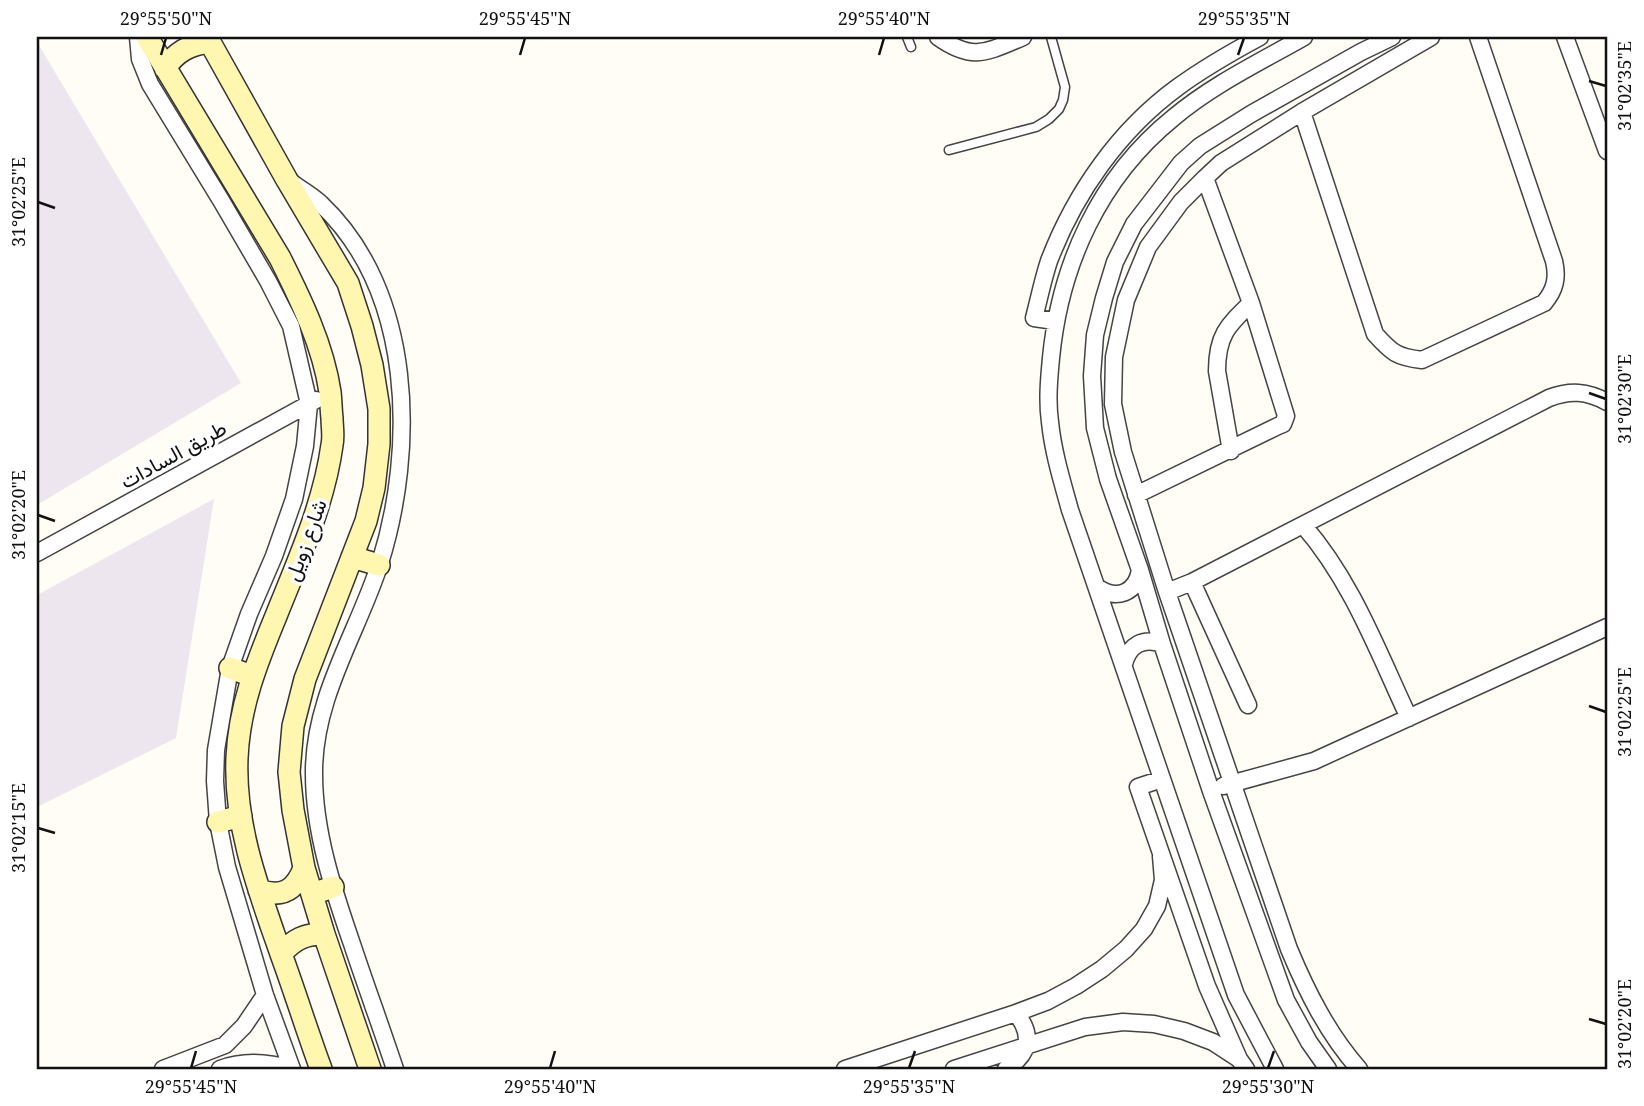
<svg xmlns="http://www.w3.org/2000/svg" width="1644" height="1106" font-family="'Noto Serif',Vazirmatn,serif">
	<rect width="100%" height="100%" fill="#fffdf5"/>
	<path fill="#eee6ef" d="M 37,42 L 241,383 L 37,505 Z
		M 214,499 L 176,738 L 37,807 L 37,595 Z"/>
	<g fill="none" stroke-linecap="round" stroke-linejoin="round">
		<defs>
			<path id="service" d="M 907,37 L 911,47
				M 949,150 L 1036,127 L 1049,119 L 1059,109 L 1063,100 L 1065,87 L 1051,37"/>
			<path id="minor" d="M 138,37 L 140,59 L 150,84 L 222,202 L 268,281 L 291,326 L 309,404 L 305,446 L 294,499 L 274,556 L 249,614 L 230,668 L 216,750 L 215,781 L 218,822 L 227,867 L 265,995 L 292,1069
				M 938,37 C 973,62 987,52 1023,37
				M 1565,37 L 1607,151
				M 1302,112 L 1375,334 C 1392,353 1397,357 1422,360 L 1544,303 C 1555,290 1558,278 1554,261 L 1478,37
				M 291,182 C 300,189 312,195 321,204 C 414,292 416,448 380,563 C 358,632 313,698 314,774 C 314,832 333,889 352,944 C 366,986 381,1027 395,1069
				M 1055,321 L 1034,318 C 1039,299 1043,279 1049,261 C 1075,193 1119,130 1178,87 C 1204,68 1232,52 1260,37
				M 1231,451 L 1217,371 C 1217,336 1227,326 1251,303
				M 1136,495 L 1278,426 L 1283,424 L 1286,416 L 1251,303 L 1205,178
				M 1303,525 C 1352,581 1378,652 1409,718
				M 37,553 L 316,400
				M 1192,582 L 1248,705
				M 1097,587 C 1117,601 1136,593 1140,570
				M 1167,592 L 1192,582 L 1549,398 C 1570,390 1587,391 1607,402
				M 1124,664 C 1129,645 1143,637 1162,644
				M 1162,779 L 1138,787 L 1207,986 L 1239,1059 L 1246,1069
				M 1223,786 L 1314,761 L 1607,627
				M 163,1069 L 225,1045 L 244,1026 L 265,995
				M 220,1069 C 243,1060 268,1062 292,1069
				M 845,1069 L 1016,1013 L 1048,1001 L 1076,986 L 1102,969 L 1126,949 L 1144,929 L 1157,906 L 1163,880 L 1161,856
				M 954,1069 L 1085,1027 L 1123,1022 L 1154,1024 L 1184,1031 L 1213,1042 L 1239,1059
				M 1006,1069 C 1029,1054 1034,1036 1016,1013
				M 1275,1069 L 1236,995 L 1070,510 C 1062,481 1053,452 1050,422 C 1047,401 1049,379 1051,358 C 1060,265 1099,178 1173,118 C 1212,85 1260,62 1304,37
				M 1328,1069 L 1309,1042 L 1286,1000 L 1211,791 L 1162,644 L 1140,570 L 1108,479 L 1095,428 L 1092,376 L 1095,335 L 1104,298 L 1115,262 L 1134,224 L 1181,163 L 1200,146 L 1251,114 L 1361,52 L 1392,37
				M 1359,1069 C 1328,1034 1307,992 1289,949 L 1167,592 L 1123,452 L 1113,404 L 1114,357 L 1126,300 L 1148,247 L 1181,202 L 1205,178 L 1221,163 L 1302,112 L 1431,37"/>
			<path id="secondary" d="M 147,37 L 280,258 C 301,300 323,345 330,392 C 331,400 331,410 332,418 C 332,427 334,436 332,445 C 324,504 298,561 276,616 C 257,662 239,707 237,758 C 234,826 259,891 281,954 C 295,992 307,1031 321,1069
				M 207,37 L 287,180 L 348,283 L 362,326 L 372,365 L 379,409 L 379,444 L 374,488 L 366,521 L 305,679 L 293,726 L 289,772 L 293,810 L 304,868 L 324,934 L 370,1069
				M 165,68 C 176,52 190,44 210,42
				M 352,557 L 379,565
				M 230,668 L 252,676
				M 218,822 L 241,816
				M 259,890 C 282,898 295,891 304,868
				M 312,894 L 333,887
				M 281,954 C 294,939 305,934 324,934"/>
		</defs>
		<use href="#service" stroke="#444" stroke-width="11"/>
		<use href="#minor" stroke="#444" stroke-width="19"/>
		<use href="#secondary" stroke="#333" stroke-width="24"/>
		<use href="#service" stroke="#fff" stroke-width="8"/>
		<use href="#minor" stroke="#fff" stroke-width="16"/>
		<use href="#secondary" stroke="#fff6b0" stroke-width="21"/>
	</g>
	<path fill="none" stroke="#111" stroke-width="2.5" d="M 161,55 L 166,38M 520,55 L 525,38M 879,55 L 884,38M 1238,55 L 1244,38M 1589,81 L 1606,86M 38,202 L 55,208M 1589,393 L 1606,399M 38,515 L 55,521M 1589,706 L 1606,712M 38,828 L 55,833M 1589,1019 L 1606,1024M 191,1068 L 196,1051M 550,1068 L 555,1051M 909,1068 L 915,1051M 1268,1068 L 1274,1051"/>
	<g text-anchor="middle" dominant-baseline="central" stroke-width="7" stroke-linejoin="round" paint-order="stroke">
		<g font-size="21" fill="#111" stroke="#fff">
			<text transform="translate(173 454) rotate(-29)">طريق السادات</text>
			<text transform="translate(305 540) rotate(-70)">شارع زويل</text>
		</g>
	</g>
	<rect width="1644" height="1106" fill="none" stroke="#ffffff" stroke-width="77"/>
	<rect x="38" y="38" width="1568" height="1030" fill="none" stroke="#111" stroke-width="2.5"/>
	<g font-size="18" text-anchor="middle" fill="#111">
		<text x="166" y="25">29°55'50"N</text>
		<text x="525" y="25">29°55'45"N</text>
		<text x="884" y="25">29°55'40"N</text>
		<text x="1244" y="25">29°55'35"N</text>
		<text transform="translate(1625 86) rotate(-90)" y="6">31°02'35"E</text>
		<text transform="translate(19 202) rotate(-90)" y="6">31°02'25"E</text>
		<text transform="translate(1625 399) rotate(-90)" y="6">31°02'30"E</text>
		<text transform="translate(19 515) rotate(-90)" y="6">31°02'20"E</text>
		<text transform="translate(1625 712) rotate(-90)" y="6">31°02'25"E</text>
		<text transform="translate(19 828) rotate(-90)" y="6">31°02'15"E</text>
		<text transform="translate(1625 1024) rotate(-90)" y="6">31°02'20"E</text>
		<text x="191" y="1093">29°55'45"N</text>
		<text x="550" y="1093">29°55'40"N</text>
		<text x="909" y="1093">29°55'35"N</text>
		<text x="1268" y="1093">29°55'30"N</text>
	</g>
</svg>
